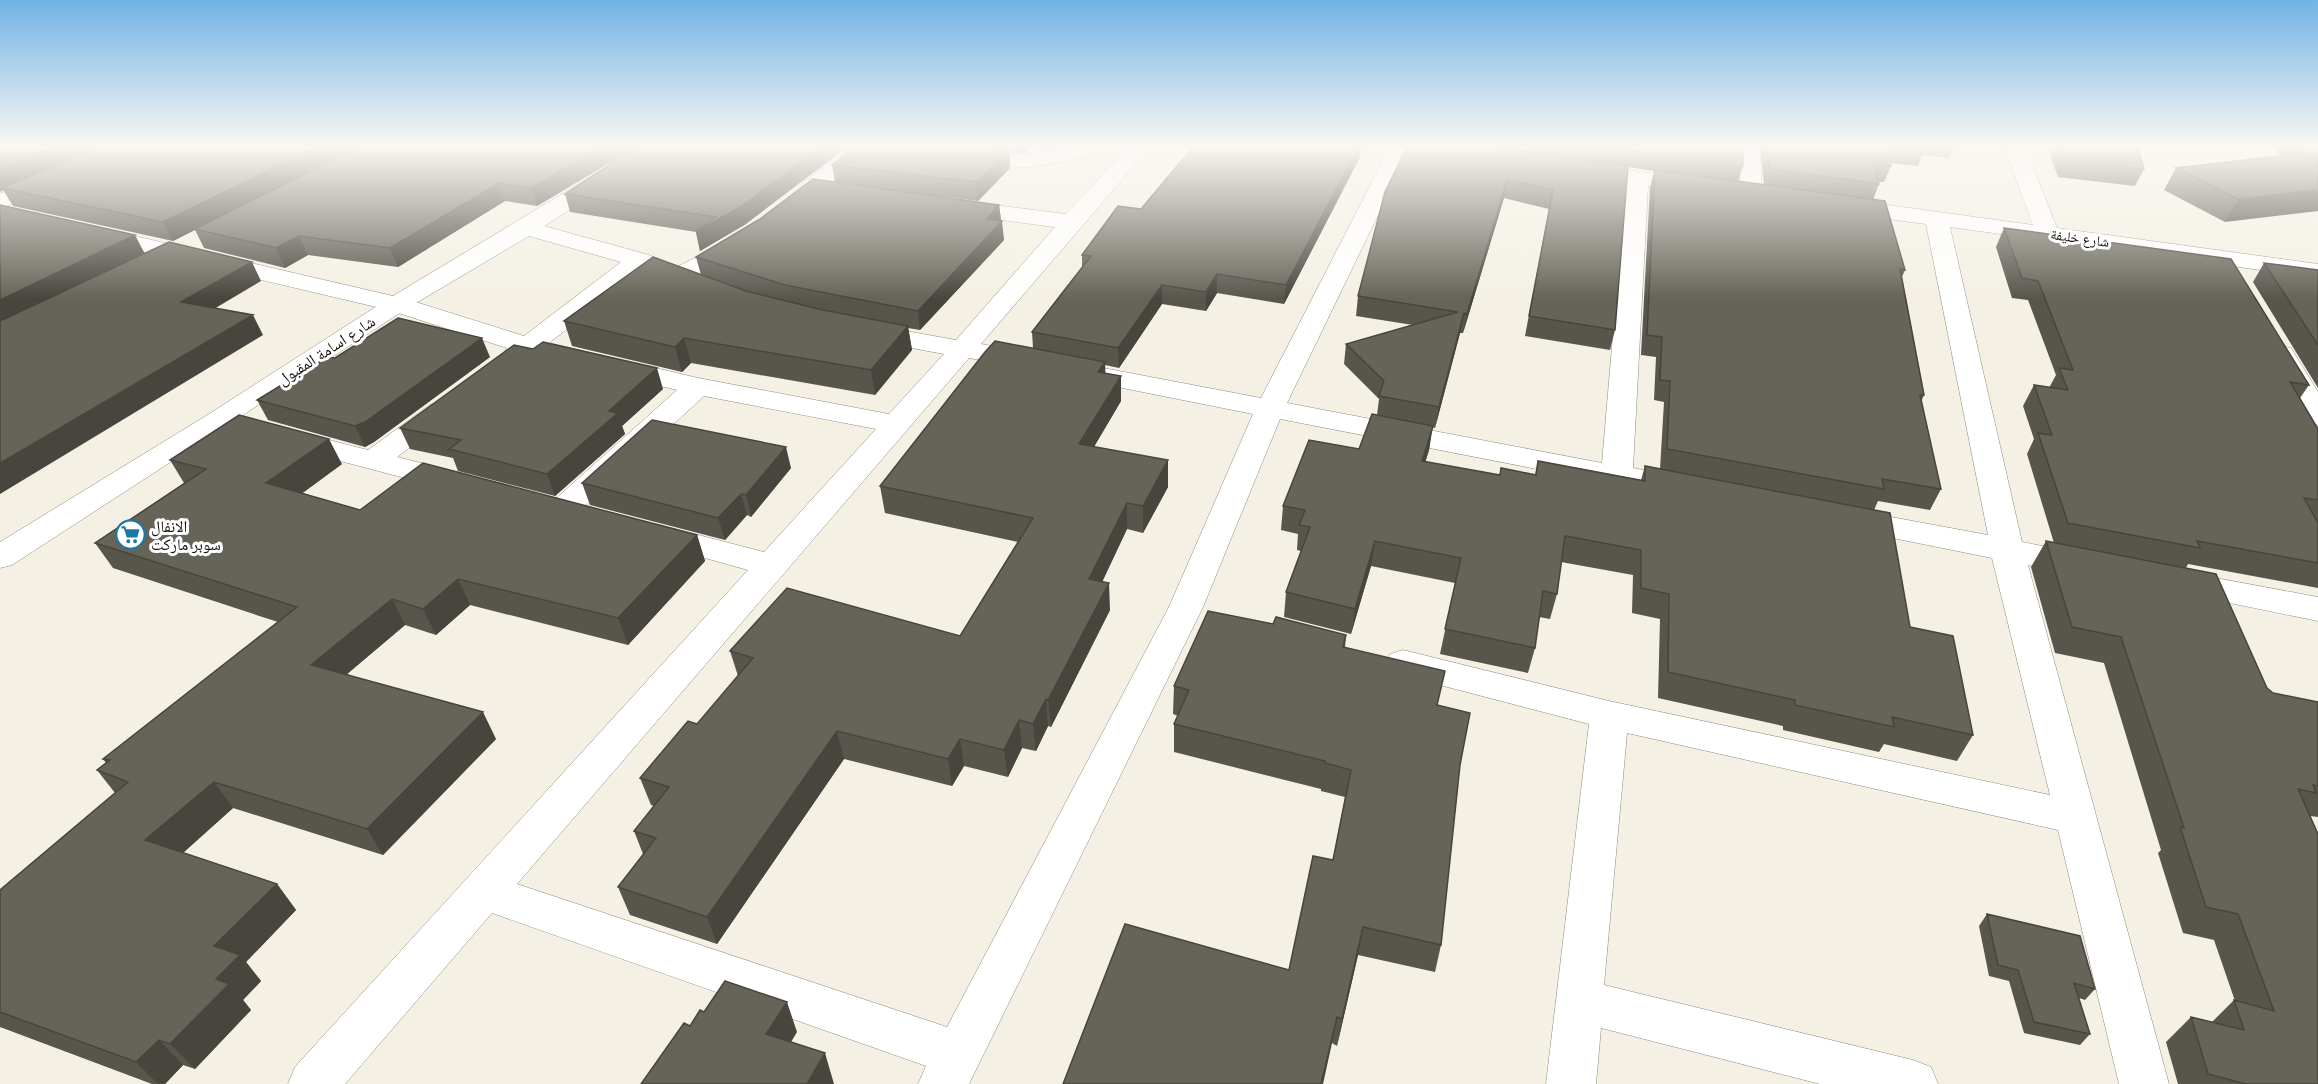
<svg xmlns="http://www.w3.org/2000/svg" width="2318" height="1084" font-family="'IBM Plex Sans','Noto Naskh Arabic',sans-serif">
	<rect width="100%" height="100%" fill="#f4f0e4"/>
	<g fill="none" stroke-linecap="round" stroke-linejoin="round">
		<defs>
			<path id="minor" d="M 108,147 L 137,147 L 134,151 L 0,209 L 0,194 Z
				M 851,147 L 875,147 L 819,193 L 803,193 L 800,188 L 803,183 Z
				M 914,147 L 970,147 L 1025,156 L 1072,147 L 1121,147 L 1111,153 L 1025,168 L 924,153 Z
				M 1128,147 L 1150,147 L 981,344 L 1039,355 L 1043,361 L 1039,367 L 1029,369 L 969,358 L 517,884 L 947,1027 L 1169,607 L 1253,414 L 1077,379 L 1067,377 L 1063,371 L 1067,365 L 1077,363 L 1261,398 L 1390,147 L 1411,147 L 1287,403 L 1602,463 L 1626,183 L 1575,175 L 1572,170 L 1575,165 L 1583,164 L 1695,179 L 1703,181 L 1706,186 L 1703,191 L 1695,193 L 1648,186 L 1633,468 L 1697,481 L 1702,488 L 1697,495 L 1686,498 L 1280,419 L 1203,607 L 969,1084 L 918,1084 L 926,1066 L 492,913 L 345,1084 L 288,1084 L 295,1067 L 748,570 L 644,541 L 640,534 L 644,527 L 656,524 L 764,552 L 876,429 L 704,396 L 573,517 L 562,520 L 551,517 L 546,510 L 551,503 L 677,390 L 533,355 L 517,362 L 507,360 L 503,354 L 507,348 L 389,310 L 88,239 L 84,234 L 88,229 L 96,227 L 406,299 L 524,336 L 621,262 L 518,233 L 514,228 L 518,223 L 526,221 L 649,255 L 675,268 L 737,236 L 745,238 L 749,243 L 745,248 L 685,283 C 669,287 656,278 642,270 L 549,343 L 698,378 L 889,414 L 944,354 L 858,338 L 854,332 L 858,326 L 867,324 L 956,340 L 1055,227 L 955,214 L 947,212 L 944,207 L 947,202 L 955,200 L 1066,214 Z
				M 1740,147 L 1760,147 L 1762,193 L 1759,198 L 1743,198 L 1740,193 Z
				M 2004,147 L 2025,147 L 2057,228 L 2318,264 L 2318,278 L 1950,227 L 2022,542 L 2093,556 L 2098,564 L 2093,572 L 2081,575 L 2028,565 L 2169,1084 L 2119,1084 L 2058,830 L 1627,733 L 1604,985 L 1913,1060 L 1931,1067 L 1938,1084 L 1820,1084 L 1601,1028 L 1596,1084 L 1546,1084 L 1589,724 L 1390,672 L 1385,663 L 1390,654 L 1403,650 L 1609,701 L 2050,795 L 1992,558 L 1848,529 L 1837,526 L 1832,519 L 1837,512 L 1848,509 L 1988,535 L 1926,224 L 1844,213 L 1836,211 L 1833,206 L 1836,201 L 1844,199 L 2033,225 Z
				M 2281,346 L 2291,348 L 2318,392 L 2318,425 L 2308,422 L 2267,354 L 2271,348 Z
				M 440,402 L 450,405 L 454,411 L 450,417 L 397,457 L 469,475 L 474,482 L 469,489 L 458,491 L 447,489 L 279,445 L 275,439 L 279,433 L 290,430 L 368,450 L 430,405 Z
				M 2178,571 L 2318,597 L 2318,621 L 2166,590 L 2161,582 L 2166,574 Z"/>
			<path id="tertiary" d="M 640,147 L 665,147 L 534,233 L 406,309 L 12,565 L 0,568 L 0,542 L 209,414 L 388,299 Z"/>
		</defs>
		<use href="#minor" stroke="#8e8b80" stroke-width="1"/>
		<use href="#tertiary" stroke="#8e8b80" stroke-width="1"/>
		<use href="#minor" fill="#fff" fill-rule="evenodd"/>
		<use href="#tertiary" fill="#fff" fill-rule="evenodd"/>
	</g>
	<path fill="#58554d" fill-rule="evenodd" d="M 0,147 L 636,147 L 537,206 L 505,201 L 398,267 L 308,255 L 285,268 L 204,248 L 195,230 L 173,241 L 13,206 L 3,190 L 0,192 Z
		M 636,147 L 746,224 L 700,251 L 696,232 L 570,212 L 565,194 Z
		M 853,147 L 1030,147 L 1024,154 L 1009,151 L 1010,168 L 978,201 L 844,184 L 999,205 L 1001,221 L 1002,221 L 1004,240 L 920,330 L 908,328 L 912,350 L 875,395 L 691,363 L 682,372 L 572,346 L 564,321 L 701,275 L 696,257 L 835,182 L 832,165 Z
		M 1407,147 L 1743,147 L 1743,166 L 1738,181 L 1764,185 L 1760,147 L 1954,147 L 1950,158 L 1922,155 L 1918,166 L 1890,163 L 1891,166 L 1884,182 L 1879,182 L 1879,184 L 1873,200 L 1905,270 L 1902,277 L 1924,395 L 1921,402 L 1941,489 L 1930,510 L 1878,501 L 1874,510 L 1910,627 L 1973,735 L 1957,761 L 1884,744 L 1879,752 L 1783,730 L 1783,726 L 1658,698 L 1660,619 L 1632,613 L 1633,575 L 1561,562 L 1557,594 L 1550,619 L 1539,617 L 1535,648 L 1528,673 L 1440,654 L 1455,583 L 1371,566 L 1351,634 L 1284,617 L 1286,592 L 1301,551 L 1297,550 L 1298,534 L 1281,530 L 1283,506 L 1359,449 L 1377,415 L 1379,399 L 1344,364 L 1346,344 L 1413,325 L 1356,316 L 1358,296 ZM 1628,167 L 1654,171 L 1650,188 L 1641,355 L 1656,357 L 1654,400 L 1664,402 L 1660,469 L 1645,466 L 1641,480 L 1538,461 L 1535,475 L 1500,475 L 1425,462 L 1429,450 L 1432,427 L 1435,428 L 1460,333 L 1463,333 L 1504,198 L 1549,209 L 1525,336 L 1610,350 L 1615,330 Z
		M 2047,147 L 2138,147 L 2144,169 L 2135,186 L 2058,177 Z
		M 2275,147 L 2318,147 L 2225,222 L 2164,190 L 2176,168 L 2280,156 Z
		M 1360,157 L 1284,304 L 1217,293 L 1206,311 L 1162,304 L 1119,368 L 1105,365 L 1105,374 L 1121,401 L 1094,447 L 1168,487 L 1143,533 L 1127,529 L 1102,581 L 1110,610 L 1051,727 L 1048,726 L 1036,751 L 1022,748 L 1008,777 L 964,766 L 952,786 L 844,759 L 717,944 L 630,915 L 618,887 L 643,854 L 634,831 L 654,806 L 651,805 L 640,778 L 697,724 L 738,676 L 730,651 L 960,636 L 1018,542 L 885,513 L 880,486 L 1033,348 L 1032,332 L 1082,267 L 1082,255 L 1141,209 Z
		M 2004,228 L 2309,385 L 2300,398 L 2318,429 L 2318,588 L 2188,564 L 2186,568 L 2267,688 L 2273,693 L 2318,702 L 2318,817 L 2310,816 L 2318,1084 L 2178,1084 L 2166,1042 L 2191,1017 L 2212,1022 L 2234,1000 L 2235,1001 L 2214,940 L 2183,933 L 2158,853 L 2161,850 L 2104,663 L 2055,653 L 2031,567 L 2046,541 L 2054,543 L 2027,454 L 2034,439 L 2023,406 L 2034,385 L 2049,388 L 2056,375 L 2028,300 L 2012,298 L 1996,247 Z
		M 2264,263 L 2318,270 L 2318,388 L 2253,282 Z
		M 490,357 L 374,442 L 365,447 L 268,420 L 257,400 L 335,358 Z
		M 663,389 L 622,426 L 625,434 L 555,496 L 458,471 L 453,458 L 410,449 L 400,428 Z
		M 170,460 L 342,464 L 302,493 L 360,510 L 697,535 L 705,561 L 628,645 L 470,605 L 436,635 L 405,625 L 347,674 L 496,739 L 383,855 L 233,808 L 183,853 L 277,884 L 296,910 L 246,962 L 261,981 L 243,1000 L 251,1010 L 195,1069 L 183,1065 L 165,1084 L 152,1084 L 0,1027 L 0,890 L 115,793 L 97,770 L 106,763 L 103,759 L 278,622 L 113,568 L 95,543 L 184,483 Z
		M 791,468 L 751,517 L 747,515 L 725,540 L 590,505 L 582,483 Z
		M 1273,624 L 1346,635 L 1345,648 L 1438,705 L 1460,765 L 1441,945 L 1435,972 L 1358,955 L 1337,1046 L 1332,1043 L 1289,970 L 1333,860 L 1345,797 L 1321,791 L 1321,789 L 1174,752 L 1174,724 L 1178,716 L 1173,714 L 1174,686 Z
		M 1987,914 L 2095,989 L 2085,1000 L 2079,998 L 2090,1034 L 2080,1045 L 2024,1033 L 2009,981 L 1989,976 L 1979,926 Z"/>
	<path fill="#47453e" d="M 51,147 L 101,147 L 2,188 L 3,190 L 0,192 L 0,169 Z
		M 316,147 L 359,147 L 173,241 L 163,222 Z
		M 601,147 L 636,147 L 537,206 L 531,188 Z
		M 821,147 L 847,147 L 746,224 L 700,251 L 696,232 Z
		M 1024,147 L 1030,147 L 1024,154 Z
		M 1358,147 L 1361,147 L 1360,157 L 1284,304 L 1286,285 Z
		M 1009,150 L 1010,168 L 978,201 L 976,182 Z
		M 1507,180 L 1504,198 L 1463,333 L 1467,314 Z
		M 499,183 L 505,201 L 398,267 L 390,248 Z
		M 2318,190 L 2318,211 L 2225,222 L 2238,199 Z
		M 999,205 L 1004,240 L 920,330 L 918,311 L 987,219 Z
		M 135,235 L 145,254 L 0,326 L 0,300 Z
		M 299,236 L 308,255 L 285,268 L 276,248 Z
		M 252,262 L 261,281 L 192,322 L 181,302 Z
		M 1217,274 L 1217,293 L 1206,311 L 1206,292 Z
		M 1162,285 L 1162,304 L 1119,368 L 1118,348 Z
		M 1464,313 L 1460,333 L 1435,428 L 1439,407 Z
		M 253,315 L 263,335 L 0,494 L 0,463 Z
		M 908,326 L 912,350 L 875,395 L 871,370 Z
		M 482,338 L 490,357 L 374,442 L 365,447 L 355,426 Z
		M 684,338 L 691,363 L 682,372 L 675,347 Z
		M 1105,362 L 1106,387 L 1098,372 Z
		M 657,368 L 663,389 L 622,426 L 625,434 L 555,496 L 547,474 L 609,411 Z
		M 1121,376 L 1121,401 L 1080,470 L 1079,444 Z
		M 1433,426 L 1429,450 L 1418,486 L 1422,461 Z
		M 329,439 L 342,464 L 281,509 L 266,483 Z
		M 786,447 L 791,468 L 751,517 L 746,495 Z
		M 1168,460 L 1168,487 L 1143,533 L 1143,506 Z
		M 741,494 L 747,515 L 725,540 L 718,518 Z
		M 1127,503 L 1127,529 L 1091,606 L 1089,579 Z
		M 697,535 L 705,561 L 628,645 L 618,618 Z
		M 1375,541 L 1371,566 L 1351,634 L 1355,609 Z
		M 458,579 L 470,605 L 436,635 L 423,609 Z
		M 1109,583 L 1110,610 L 1051,727 L 1048,700 Z
		M 392,599 L 405,625 L 327,691 L 311,665 Z
		M 1046,699 L 1048,726 L 1036,751 L 1033,724 Z
		M 483,712 L 496,739 L 383,855 L 367,829 Z
		M 1019,720 L 1022,748 L 1008,777 L 1004,750 Z
		M 837,731 L 844,759 L 717,944 L 707,917 Z
		M 960,739 L 964,766 L 952,786 L 948,759 Z
		M 214,782 L 233,808 L 167,867 L 145,840 Z
		M 277,884 L 296,910 L 246,962 L 261,981 L 243,1000 L 251,1010 L 195,1069 L 170,1044 L 216,979 L 214,946 Z
		M 1363,927 L 1358,955 L 1337,1046 L 1342,1019 Z
		M 787,1002 L 797,1032 L 778,1064 L 766,1034 Z
		M 1337,1017 L 1332,1043 L 1323,1084 L 1321,1084 Z
		M 159,1040 L 183,1065 L 165,1084 L 158,1084 L 136,1062 Z
		M 825,1053 L 834,1084 L 807,1084 Z"/>
	<path fill="#666359" stroke="#47453e" stroke-width="1.5" d="M 0,147 L 51,147 L 0,169 Z
		M 98,147 L 316,147 L 163,222 L 2,188 Z
		M 359,147 L 601,147 L 531,188 L 499,183 L 390,248 L 299,236 L 276,248 L 195,229 Z
		M 636,147 L 821,147 L 742,206 L 696,232 L 716,217 L 565,194 Z
		M 853,147 L 988,147 L 1009,150 L 976,182 L 832,165 Z
		M 1193,147 L 1358,147 L 1286,285 L 1217,274 L 1206,292 L 1162,285 L 1118,348 L 1032,332 L 1091,256 L 1082,255 L 1118,206 L 1141,209 Z
		M 1407,147 L 1490,147 L 1628,166 L 1615,330 L 1529,316 L 1553,190 L 1507,180 L 1467,314 L 1464,313 L 1439,407 L 1379,396 L 1384,381 L 1346,344 L 1458,312 L 1358,296 L 1385,192 Z
		M 1606,147 L 1743,147 L 1743,166 Z
		M 1767,147 L 1888,147 L 1891,166 L 1873,163 L 1879,184 L 1770,169 Z
		M 1904,147 L 1923,147 L 1924,150 Z
		M 2061,147 L 2138,147 L 2144,169 L 2065,160 Z
		M 2302,147 L 2318,147 L 2318,190 L 2238,199 L 2176,168 L 2306,153 Z
		M 1655,170 L 1885,201 L 1905,270 L 1900,269 L 1924,395 L 1920,395 L 1941,489 L 1882,479 L 1884,489 L 1667,449 L 1670,381 L 1660,380 L 1662,337 L 1647,335 Z
		M 813,179 L 999,205 L 987,219 L 1002,221 L 918,311 L 785,285 L 696,257 L 760,219 Z
		M 0,205 L 135,235 L 0,300 Z
		M 2004,228 L 2231,259 L 2309,385 L 2290,382 L 2318,429 L 2318,500 L 2304,498 L 2318,523 L 2318,563 L 2197,541 L 2200,548 L 2068,523 L 2038,433 L 2052,435 L 2034,385 L 2068,390 L 2059,368 L 2073,370 L 2038,281 L 2022,278 Z
		M 169,242 L 252,262 L 181,302 L 253,315 L 0,463 L 0,321 Z
		M 653,257 L 746,291 L 823,310 L 908,326 L 871,370 L 684,338 L 675,347 L 564,321 Z
		M 2264,263 L 2318,270 L 2318,345 Z
		M 398,318 L 482,338 L 365,422 L 355,426 L 257,400 L 327,357 L 335,358 Z
		M 995,341 L 1105,362 L 1098,372 L 1121,376 L 1079,444 L 1168,460 L 1143,506 L 1127,503 L 1089,579 L 1109,583 L 1048,700 L 1046,699 L 1033,724 L 1019,720 L 1004,750 L 960,739 L 948,759 L 837,731 L 707,917 L 618,887 L 656,838 L 634,831 L 669,787 L 640,778 L 688,721 L 697,724 L 753,658 L 730,651 L 787,588 L 960,636 L 1033,518 L 880,486 L 985,352 Z
		M 543,342 L 657,368 L 609,411 L 618,413 L 547,474 L 449,449 L 461,440 L 400,428 L 514,345 L 533,349 Z
		M 1372,414 L 1433,426 L 1422,461 L 1500,475 L 1501,468 L 1536,475 L 1538,461 L 1645,481 L 1645,466 L 1890,513 L 1910,627 L 1953,636 L 1973,735 L 1892,717 L 1894,727 L 1795,705 L 1795,700 L 1668,672 L 1669,594 L 1641,588 L 1641,550 L 1565,536 L 1557,594 L 1543,591 L 1535,648 L 1445,629 L 1461,558 L 1375,541 L 1355,609 L 1286,592 L 1310,527 L 1299,525 L 1305,510 L 1283,506 L 1309,440 L 1359,449 Z
		M 239,415 L 329,439 L 266,483 L 360,510 L 423,463 L 697,535 L 618,618 L 458,579 L 423,609 L 392,599 L 311,665 L 483,712 L 367,829 L 214,782 L 145,840 L 277,884 L 214,946 L 240,955 L 216,979 L 229,984 L 170,1044 L 159,1040 L 136,1062 L 0,1012 L 0,890 L 128,782 L 97,770 L 110,760 L 103,759 L 297,607 L 95,543 L 206,469 L 170,460 Z
		M 652,420 L 786,447 L 746,495 L 741,494 L 718,518 L 582,483 Z
		M 2046,541 L 2216,574 L 2267,688 L 2273,693 L 2318,702 L 2318,786 L 2313,785 L 2316,793 L 2298,789 L 2318,834 L 2318,1084 L 2246,1084 L 2208,1074 L 2191,1017 L 2244,1030 L 2234,1000 L 2274,1011 L 2238,914 L 2206,907 L 2180,827 L 2184,828 L 2121,637 L 2072,627 Z
		M 1208,611 L 1273,624 L 1276,617 L 1346,635 L 1343,647 L 1445,671 L 1437,705 L 1470,713 L 1460,765 L 1441,945 L 1363,927 L 1342,1019 L 1337,1017 L 1321,1084 L 1063,1084 L 1125,924 L 1289,970 L 1313,856 L 1333,860 L 1351,770 L 1325,763 L 1325,761 L 1174,724 L 1189,690 L 1174,686 Z
		M 1987,914 L 2080,936 L 2095,989 L 2074,983 L 2090,1034 L 2034,1022 L 2018,970 L 1998,965 Z
		M 725,981 L 787,1002 L 766,1034 L 825,1053 L 807,1084 L 641,1084 L 684,1023 L 690,1026 L 700,1010 L 704,1012 Z"/>
	<linearGradient id="sky" x2="0" y2="1"><stop stop-color="#71b3e5"/><stop offset="0.49" stop-color="#faf8f3"/><stop offset="1" stop-color="#faf8f3" stop-opacity="0"/></linearGradient>
	<rect width="2318" height="299" fill="url(#sky)"/>
	<defs>
		<symbol id="supermarket-ring" viewBox="-11 -11 22 22"><circle r="9.5" fill="#fff" stroke="#1a78a6" stroke-width="1.5"/><path d="M-6-5.5h2.5l.6 2H6L4.5 2H-2.5L-4.4-4H-6ZM-1.5 3.2a1.3 1.3 0 1 0 .1 0ZM3 3.2a1.3 1.3 0 1 0 .1 0Z" fill="#1a78a6"/></symbol>
	</defs>
	<g fill-rule="evenodd">
		<use href="#supermarket-ring" x="114" y="518" width="33" height="33"/>
	</g>
	<g text-anchor="middle" dominant-baseline="central" stroke-width="6" stroke-linejoin="round" paint-order="stroke">
		<g font-size="14" fill="#13120e" stroke="#fff">
			<text transform="translate(2080 238) rotate(8)">شارع خليفة</text>
		</g>
		<g font-size="16" fill="#13120e" stroke="#fff">
			<text transform="translate(326 350) rotate(-33)">شارع اسامة المقبول</text>
		</g>
		<g font-size="16" fill="#13120e" stroke="#fff" text-anchor="start">
			<text x="151" y="526">الانفال<tspan x="151" dy="18">سوبر ماركت</tspan></text>
		</g>
	</g>
</svg>
